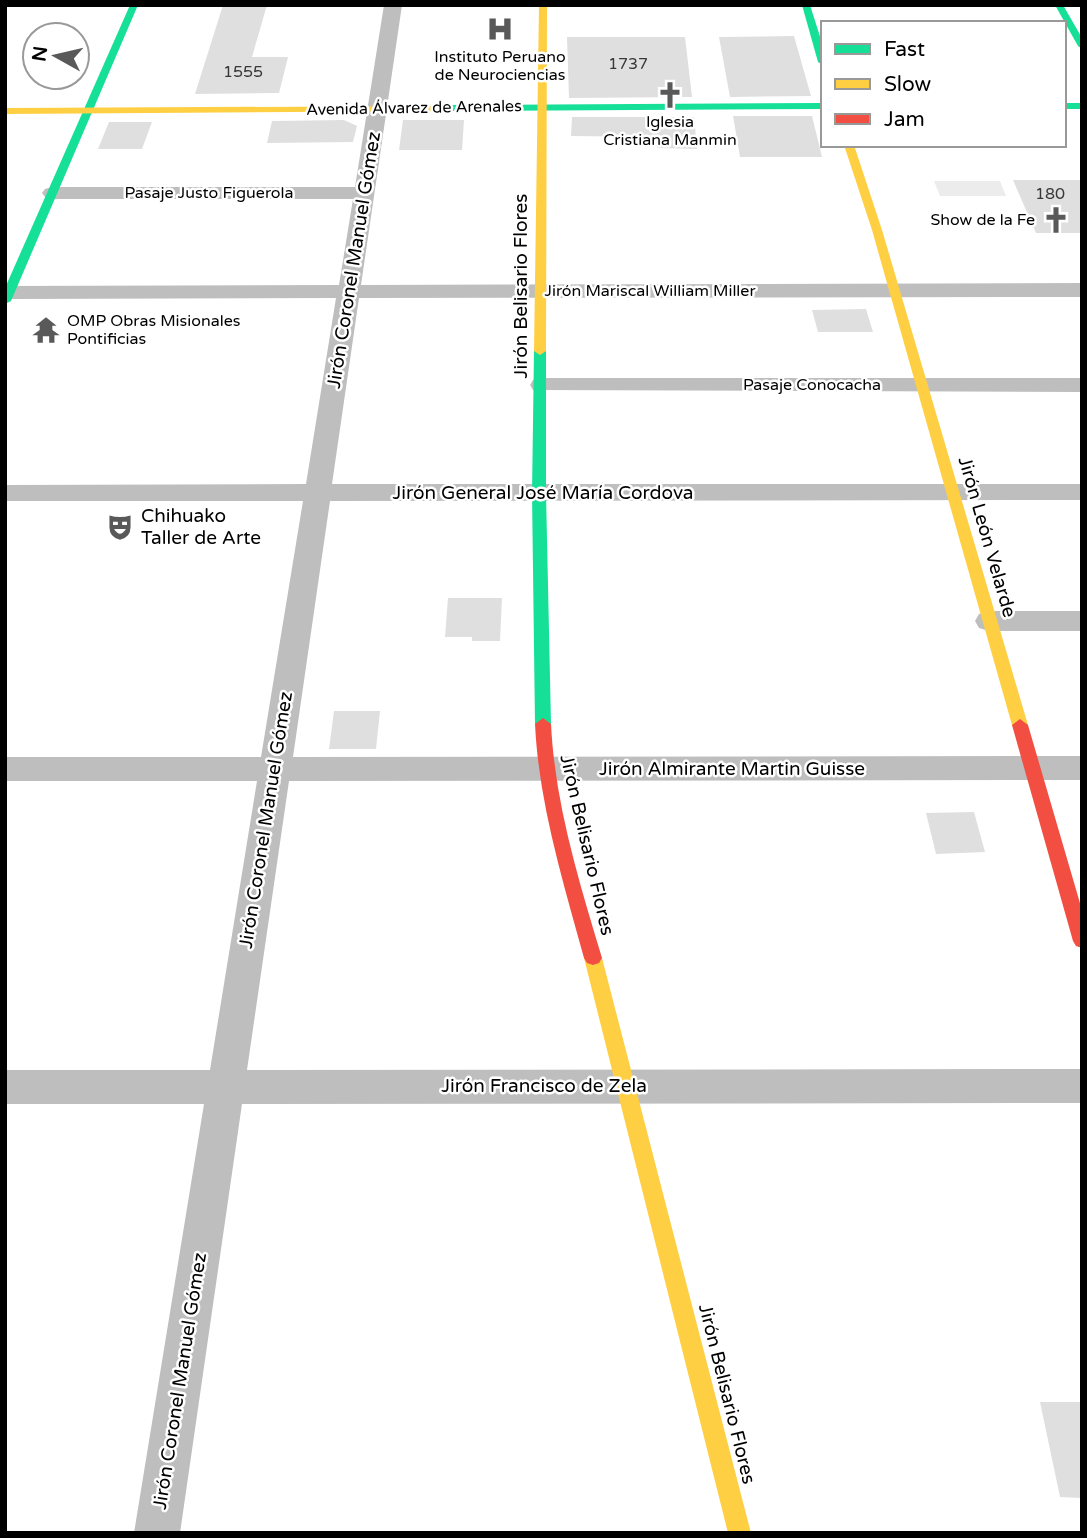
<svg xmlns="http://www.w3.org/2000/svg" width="1087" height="1538" font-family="'Varela Round',sans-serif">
	<rect width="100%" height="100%" fill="#fff"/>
	<path fill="#ececec" d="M 934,181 L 1000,181 L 1006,196 L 940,196 Z"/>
	<path fill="#dfdfdf" d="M 223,5 L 267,5 L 252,57 L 288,57 L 279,93 L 195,94 Z
		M 794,36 L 811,96 L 730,97 L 719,37 Z
		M 567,37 L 685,37 L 692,97 L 569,98 Z
		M 733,116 L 812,116 L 822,157 L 740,157 Z
		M 572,117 L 694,117 L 697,149 L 657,148 L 656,137 L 571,136 Z
		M 344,120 L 357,126 L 353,142 L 267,143 L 272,121 Z
		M 403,120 L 464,120 L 462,150 L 399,150 Z
		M 109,122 L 152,122 L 142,149 L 98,149 Z
		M 1013,180 L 1082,180 L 1082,233 L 1036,233 Z
		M 866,309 L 873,332 L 818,332 L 812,310 Z
		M 448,598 L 502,598 L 500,641 L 472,641 L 472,637 L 445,637 Z
		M 334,711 L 380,711 L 376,749 L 329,749 Z
		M 974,812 L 985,852 L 936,854 L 926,813 Z
		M 1040,1402 L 1082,1402 L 1082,1498 L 1060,1497 Z"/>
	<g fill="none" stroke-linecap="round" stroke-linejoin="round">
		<path fill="#bebebe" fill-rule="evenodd" d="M 384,5 L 402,5 L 361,285 L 1082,283 L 1082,297 L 359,298 L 332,484 L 1082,484 L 1082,500 L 330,501 L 293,757 L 1082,756 L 1082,780 L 289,781 L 247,1070 L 1082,1069 L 1082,1103 L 242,1104 L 180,1533 L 134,1533 L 204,1104 L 5,1104 L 5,1070 L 210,1070 L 257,781 L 5,781 L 5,757 L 261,757 L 303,501 L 5,501 L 5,485 L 306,484 L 336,298 L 9,299 L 5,298 L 5,286 L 339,285 L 353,199 L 52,199 L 45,197 L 42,193 L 45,189 L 52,187 L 355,187 Z
			M 542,378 L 1082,378 L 1082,392 L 533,390 L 530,385 L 533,380 Z
			M 989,611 L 1082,611 L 1082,631 L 989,631 L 979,628 L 975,621 L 979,614 Z"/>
		<path fill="#16e098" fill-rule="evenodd" d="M 130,5 L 138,5 L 11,301 L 5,304 L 5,288 Z
			M 802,5 L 810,5 L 823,46 L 823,65 L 818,62 Z
			M 1055,5 L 1063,5 L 1082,38 L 1082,49 L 1078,46 Z
			M 823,103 L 823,109 L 445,111 L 440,108 L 445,105 Z
			M 1064,103 L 1082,103 L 1082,109 L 1064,109 Z
			M 540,347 L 546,351 L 546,493 L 551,724 L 543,730 L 535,724 L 532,493 L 534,351 Z"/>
		<path fill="#ffcf43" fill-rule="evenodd" d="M 539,5 L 547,5 L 546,351 L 540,355 L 534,351 Z
			M 448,106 L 448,110 L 445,111 L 5,114 L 5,108 Z
			M 844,145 L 854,145 L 882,230 L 1028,725 L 1020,731 L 1012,725 L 872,230 Z
			M 593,951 L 599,953 L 602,958 L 751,1533 L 728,1533 L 584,958 L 587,953 Z"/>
		<path fill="#f24e42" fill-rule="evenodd" d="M 543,718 L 551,724 C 555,805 579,881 602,958 L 599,963 L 593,965 L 587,963 L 584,958 C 563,881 539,805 535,724 Z
			M 1020,719 L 1028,725 L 1082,910 L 1082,948 L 1076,946 L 1073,941 L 1012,725 Z"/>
	</g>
	<defs>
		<symbol id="hospital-bare" viewBox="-9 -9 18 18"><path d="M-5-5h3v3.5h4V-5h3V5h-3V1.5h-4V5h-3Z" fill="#595959" stroke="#fff" stroke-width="2.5" paint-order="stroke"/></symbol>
		<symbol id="church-bare" viewBox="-9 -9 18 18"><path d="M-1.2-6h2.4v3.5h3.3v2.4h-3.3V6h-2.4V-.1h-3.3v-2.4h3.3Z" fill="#595959" stroke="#fff" stroke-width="2.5" paint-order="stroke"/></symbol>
		<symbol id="temple-bare" viewBox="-9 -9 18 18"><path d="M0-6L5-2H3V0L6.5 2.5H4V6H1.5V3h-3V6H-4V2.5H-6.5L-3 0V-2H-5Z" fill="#595959" stroke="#fff" stroke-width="2.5" paint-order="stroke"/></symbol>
		<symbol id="theatre-bare" viewBox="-9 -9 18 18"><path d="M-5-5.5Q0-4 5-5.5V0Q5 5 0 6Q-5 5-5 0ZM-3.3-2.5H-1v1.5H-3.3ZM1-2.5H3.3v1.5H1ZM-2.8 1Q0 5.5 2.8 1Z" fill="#595959" stroke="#fff" stroke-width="2.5" paint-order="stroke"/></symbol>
	</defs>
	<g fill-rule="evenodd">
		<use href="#hospital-bare" x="481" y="10" width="38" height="38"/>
		<use href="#church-bare" x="651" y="76" width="38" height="38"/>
		<use href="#church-bare" x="1037" y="201" width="38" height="38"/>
		<use href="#temple-bare" x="27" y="311" width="38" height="38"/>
		<use href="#theatre-bare" x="101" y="508" width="38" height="38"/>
	</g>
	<g text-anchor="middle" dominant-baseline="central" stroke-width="5" stroke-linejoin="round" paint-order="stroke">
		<g font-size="16" fill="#000" stroke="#fff">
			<text x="500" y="57">Instituto Peruano<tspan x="500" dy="18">de Neurociencias</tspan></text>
			<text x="670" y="122">Iglesia<tspan x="670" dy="18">Cristiana Manmin</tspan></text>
			<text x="1035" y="220" text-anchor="end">Show de la Fe</text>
			<text x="67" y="321" text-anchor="start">OMP Obras Misionales<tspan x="67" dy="18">Pontificias</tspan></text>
		</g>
		<g font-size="16" fill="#383838">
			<text x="628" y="64">1737</text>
			<text x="243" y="72">1555</text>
			<text x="1050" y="194">180</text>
		</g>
		<g font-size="16" fill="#000" stroke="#fff">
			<text transform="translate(414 108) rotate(-1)">Avenida Álvarez de Arenales</text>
			<text x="209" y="193">Pasaje Justo Figuerola</text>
			<text x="650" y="291">Jirón Mariscal William Miller</text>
			<text x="812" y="385">Pasaje Conocacha</text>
		</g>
		<g font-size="19" fill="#000" stroke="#fff">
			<text transform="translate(354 260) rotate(-81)">Jirón Coronel Manuel Gómez</text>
			<text transform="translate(521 286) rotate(-90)">Jirón Belisario Flores</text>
			<text x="543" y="493">Jirón General José María Cordova</text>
			<text transform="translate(987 537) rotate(74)">Jirón León Velarde</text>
			<text x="732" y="769">Jirón Almirante Martin Guisse</text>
			<text transform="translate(266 820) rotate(-81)">Jirón Coronel Manuel Gómez</text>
			<text transform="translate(587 845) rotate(77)">Jirón Belisario Flores</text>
			<text x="544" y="1086">Jirón Francisco de Zela</text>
			<text transform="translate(180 1381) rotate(-81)">Jirón Coronel Manuel Gómez</text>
			<text transform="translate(727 1394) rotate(76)">Jirón Belisario Flores</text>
		</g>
		<g font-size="19" fill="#000" stroke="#fff" text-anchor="start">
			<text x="141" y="516">Chihuako<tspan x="141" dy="22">Taller de Arte</tspan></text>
		</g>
	</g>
	<rect width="1087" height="1538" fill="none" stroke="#000000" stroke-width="14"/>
	<rect x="821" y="21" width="245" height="126" fill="#ffffff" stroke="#999999" stroke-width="2"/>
	<rect x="835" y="44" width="35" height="10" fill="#16e098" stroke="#999999" stroke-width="2"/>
	<text x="884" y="56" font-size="21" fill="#000000">Fast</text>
	<rect x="835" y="79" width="35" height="10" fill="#ffcf43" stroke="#999999" stroke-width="2"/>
	<text x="884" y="91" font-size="21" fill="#000000">Slow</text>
	<rect x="835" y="114" width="35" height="10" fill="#f24e42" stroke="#999999" stroke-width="2"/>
	<text x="884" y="126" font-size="21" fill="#000000">Jam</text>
	<g transform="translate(56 56) rotate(278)"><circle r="33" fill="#ffffff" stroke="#999999" stroke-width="2"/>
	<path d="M0-5L12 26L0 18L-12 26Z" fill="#595959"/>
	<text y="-10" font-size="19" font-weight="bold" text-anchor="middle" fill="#000000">N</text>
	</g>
</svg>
